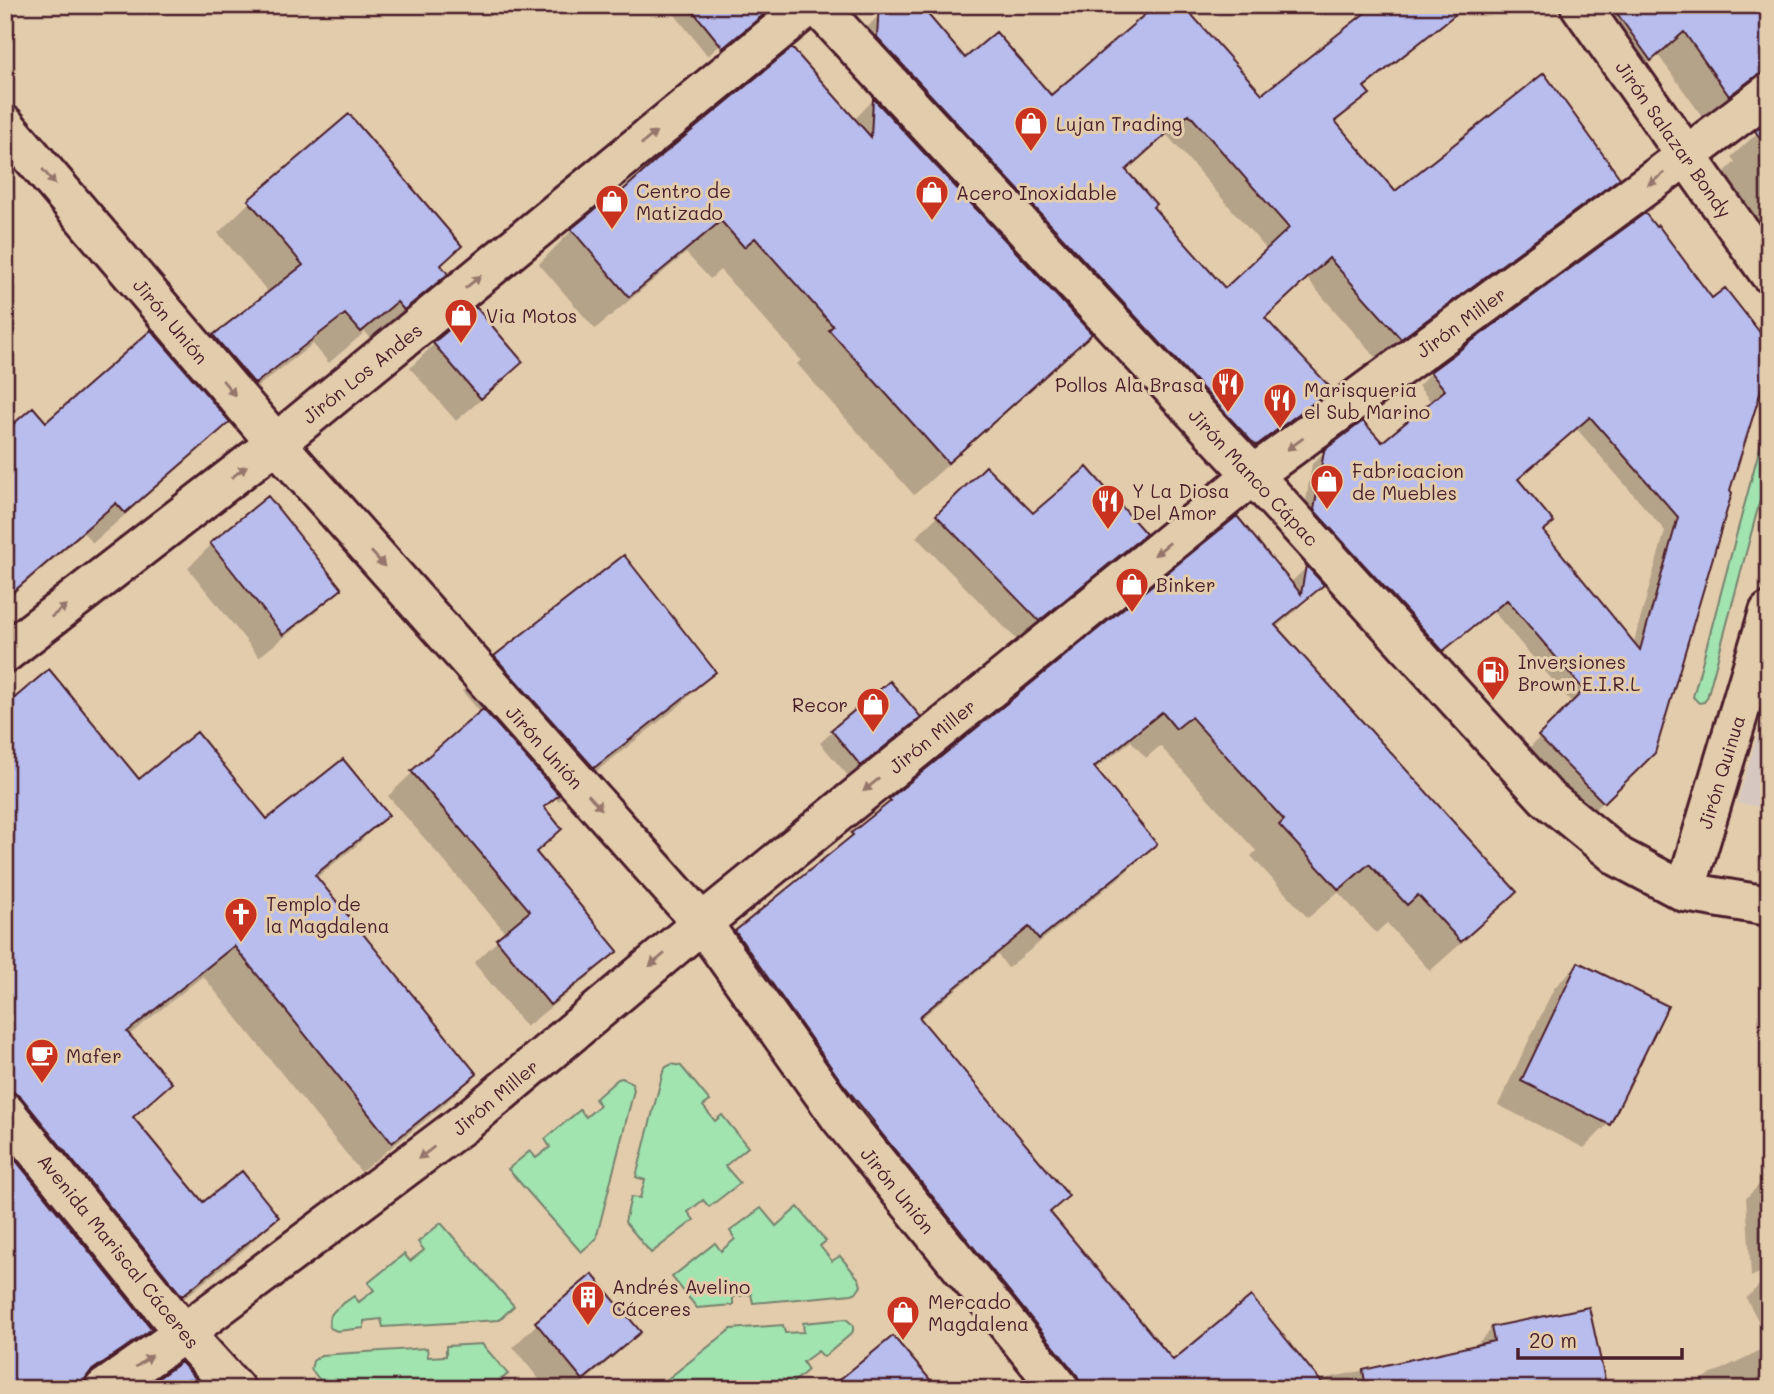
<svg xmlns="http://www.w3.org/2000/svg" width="1774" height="1394" font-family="Mali,sans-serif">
	<rect width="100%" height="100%" fill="#e3ccac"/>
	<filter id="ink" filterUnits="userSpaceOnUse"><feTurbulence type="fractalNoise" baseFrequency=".0143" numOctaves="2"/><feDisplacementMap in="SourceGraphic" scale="14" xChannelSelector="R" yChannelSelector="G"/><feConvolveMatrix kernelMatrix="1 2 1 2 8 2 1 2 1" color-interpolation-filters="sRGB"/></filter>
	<g filter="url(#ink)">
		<path fill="#d6c8c0" d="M 1769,698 L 1769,808 L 1737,803 Z"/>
		<path fill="#a1e4af" stroke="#76826d" stroke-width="2" d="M 1769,413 L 1769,467 L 1707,698 L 1704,702 L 1699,703 L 1693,697 Z
			M 672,1064 L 681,1066 L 710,1101 L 703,1106 L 715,1121 L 722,1115 L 748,1147 L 725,1166 L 740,1183 L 709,1207 L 703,1200 L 688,1212 L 694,1220 L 651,1253 L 625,1222 L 631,1197 L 640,1198 L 645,1180 L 636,1177 L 663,1072 L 666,1067 Z
			M 622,1078 L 632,1083 L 634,1090 L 596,1239 L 581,1252 L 508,1169 L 530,1151 L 536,1158 L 550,1147 L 545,1139 L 580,1110 L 586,1117 L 600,1105 L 595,1099 L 618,1079 Z
			M 798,1207 L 826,1241 L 820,1246 L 832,1261 L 840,1256 L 859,1279 L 861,1286 L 857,1292 L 852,1294 L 753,1303 L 751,1294 L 733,1297 L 733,1305 L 697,1308 L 672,1277 L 715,1243 L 721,1251 L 735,1239 L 730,1231 L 761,1208 L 776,1226 Z
			M 441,1223 L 514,1306 L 499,1320 L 383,1327 L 381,1319 L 364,1321 L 364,1328 L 337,1331 L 330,1328 C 325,1312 342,1305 354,1296 L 359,1302 L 374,1290 L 368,1283 L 404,1254 L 410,1261 L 424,1250 L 418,1242 Z
			M 846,1319 L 853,1325 L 853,1331 L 851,1334 L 824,1357 L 818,1351 L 803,1362 L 808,1370 L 785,1389 L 663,1389 L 660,1385 L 731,1329 L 783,1325 L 785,1333 L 804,1332 L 803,1323 Z
			M 482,1344 L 508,1374 L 489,1389 L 327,1389 L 311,1369 L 313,1361 L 321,1355 L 427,1348 L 428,1357 L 446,1356 L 446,1346 Z"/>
		<path fill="#0003" fill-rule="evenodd" d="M 667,5 L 730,5 L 720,45 L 708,56 Z
			M 1010,5 L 1030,5 L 1018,15 Z
			M 1378,5 L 1468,5 L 1364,89 L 1368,93 L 1335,124 L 1395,193 L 1617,177 L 1595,199 L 1378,360 L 1307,279 L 1264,319 L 1330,389 L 1308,411 L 1234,466 L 857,38 L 879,15 L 965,60 L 1051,97 L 1262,97 ZM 1166,134 L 1268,251 L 1225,290 L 1150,207 L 1125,171 Z
			M 1570,5 L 1769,5 L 1769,266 L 1712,184 L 1735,162 L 1731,157 L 1765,126 L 1766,117 L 1704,119 L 1658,55 L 1625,84 Z
			M 873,100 L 1090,334 L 1057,367 L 914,495 L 797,364 L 801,360 L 720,270 L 710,279 L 686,253 L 595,329 L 539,264 L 572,230 L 621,193 L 854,120 Z
			M 250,202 L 460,246 L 440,266 L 446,273 L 414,305 L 371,340 L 365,332 L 329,363 L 313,344 L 221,415 L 227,422 L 196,453 L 93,543 L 84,533 L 5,601 L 5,433 L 46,424 L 182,369 L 214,336 L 269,293 L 218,233 Z
			M 1645,216 L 1728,491 L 1654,752 L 1590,814 L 1527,750 L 1573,704 L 1493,611 L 1429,663 L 1302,524 L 1312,464 L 1324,452 L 1362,424 L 1382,444 L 1432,403 L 1418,386 L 1431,373 ZM 1576,428 L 1665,531 L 1633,645 L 1541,532 L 1516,480 Z
			M 476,309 L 521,362 L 497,386 L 456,421 L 410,368 L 434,344 Z
			M 986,468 L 1033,516 L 1143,534 L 1123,555 L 1017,640 L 916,537 Z
			M 211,545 L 340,588 L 316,612 L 259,657 L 188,568 Z
			M 1306,568 L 1321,585 L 1291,615 L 1275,628 L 1515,892 L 1485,922 L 1430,971 L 1387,923 L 1376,933 L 1338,892 L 1308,918 L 1251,856 L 1256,851 L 1160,746 L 1146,758 L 1131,741 L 1094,770 L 1155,843 L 1125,873 L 1008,968 L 998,955 L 919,1020 L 1067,1196 L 1049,1214 L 1173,1363 L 1318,1380 L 1474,1347 L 1492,1329 L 1605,1389 L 1034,1389 L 844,1154 L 845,1153 L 814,1114 L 706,963 L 736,933 L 834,853 L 890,800 L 1290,583 Z
			M 496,657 L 713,672 L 679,706 L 559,801 L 555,797 L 543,809 L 560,829 L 535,854 L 615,950 L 592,974 L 526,1027 L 474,963 L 506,933 L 388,796 L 412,773 L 481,713 L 462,691 Z
			M 890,684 L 907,729 L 848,776 L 820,743 L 832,732 Z
			M 5,708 L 139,781 L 266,822 L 386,815 L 356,846 L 316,878 L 475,1074 L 444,1105 L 361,1172 L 203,976 L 128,1036 L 169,1083 L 132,1119 L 203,1205 L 277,1217 L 246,1248 L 149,1327 L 150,1328 L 119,1359 L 81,1386 L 5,1389 Z
			M 1578,964 L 1666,1007 L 1608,1124 L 1584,1148 L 1498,1105 L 1554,988 Z
			M 1769,1175 L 1769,1268 L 1751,1277 L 1746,1198 Z
			M 1769,1276 L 1769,1341 L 1746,1298 Z
			M 537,1324 L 638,1332 L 615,1356 L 575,1389 L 547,1389 L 513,1347 Z
			M 1769,1346 L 1769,1389 L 1681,1389 Z"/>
		<path fill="#b8bdee" stroke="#4a1f2b" stroke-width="2" fill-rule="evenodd" d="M 688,5 L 755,5 L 763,15 L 723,48 Z
			M 879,5 L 920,5 L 965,58 L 996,32 L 1051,95 L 1156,5 L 1183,5 L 1262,94 L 1375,5 L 1467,5 L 1364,87 L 1370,94 L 1335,121 L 1395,191 L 1544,73 L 1620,178 L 1401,339 L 1329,258 L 1265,318 L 1332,389 L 1257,445 L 1254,444 L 877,37 ZM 1189,114 L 1289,228 L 1225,288 L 1153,207 L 1156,204 L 1126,170 Z
			M 1611,5 L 1769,5 L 1769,72 L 1756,76 L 1729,96 L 1684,32 L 1651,61 Z
			M 792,48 L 871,137 L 873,98 L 1092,334 L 948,463 L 829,330 L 833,326 L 755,238 L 744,247 L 721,221 L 629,297 L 571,229 L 620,189 L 622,191 L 661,156 Z
			M 349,114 L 462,246 L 441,265 L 448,274 L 404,310 L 397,302 L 361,332 L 345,314 L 255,384 L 213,335 L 303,265 L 248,200 Z
			M 1769,121 L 1769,150 L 1755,131 Z
			M 1645,213 L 1656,227 L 1658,225 L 1712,298 L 1725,288 L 1769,344 L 1769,365 L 1730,490 L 1732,493 L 1655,753 L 1604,803 L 1538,736 L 1584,690 L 1507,600 L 1443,651 L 1314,510 L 1324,451 L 1323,451 L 1363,421 L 1382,442 L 1445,390 L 1430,372 ZM 1590,417 L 1678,517 L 1640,650 L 1543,531 L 1554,522 L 1518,479 Z
			M 476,307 L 523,362 L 481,399 L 433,343 Z
			M 151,330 L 230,422 L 125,513 L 116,503 L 5,599 L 5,431 L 33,407 L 46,422 Z
			M 986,466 L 1033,513 L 1087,467 L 1146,534 L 1039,621 L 936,515 Z
			M 268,496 L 342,589 L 283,635 L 210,543 Z
			M 1237,516 L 1301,594 L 1306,565 L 1324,585 L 1275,625 L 1517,892 L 1461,942 L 1418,895 L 1407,905 L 1369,864 L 1339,890 L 1279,825 L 1284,820 L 1191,717 L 1176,729 L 1162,712 L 1094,767 L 1157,844 L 1039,939 L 1029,927 L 919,1017 L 1069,1196 L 1050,1212 L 1173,1360 L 1251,1296 L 1327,1389 L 1084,1389 L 1077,1375 L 873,1123 L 874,1122 L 843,1084 L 735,931 L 853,835 L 851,833 L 891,801 L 889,799 Z
			M 624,555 L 716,672 L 594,768 L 494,656 Z
			M 49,669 L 139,779 L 197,732 L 267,819 L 343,759 L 389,815 L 315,875 L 477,1074 L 392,1143 L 234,946 L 127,1032 L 172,1083 L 133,1117 L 203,1202 L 242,1171 L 279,1217 L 182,1296 L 22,1098 L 13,1092 L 5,1091 L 5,706 Z
			M 890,681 L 921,717 L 861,766 L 831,730 Z
			M 483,709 L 559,795 L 544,807 L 562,829 L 536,852 L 618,951 L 550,1005 L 496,939 L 530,911 L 411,771 Z
			M 1578,962 L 1668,1006 L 1610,1125 L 1521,1081 Z
			M 5,1147 L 152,1329 L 91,1371 L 85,1379 L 82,1389 L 5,1389 Z
			M 592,1274 L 641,1332 L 583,1380 L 535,1322 Z
			M 1589,1307 L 1607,1389 L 1366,1389 L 1363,1370 L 1494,1341 L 1491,1327 Z
			M 893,1336 L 938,1389 L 828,1389 Z
			M 181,1362 L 205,1389 L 143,1389 Z"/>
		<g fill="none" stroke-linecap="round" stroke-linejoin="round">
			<defs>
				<path id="minor" d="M 817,5 L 1253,475 L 1546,797 L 1619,857 L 1685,892 L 1769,906
					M 1580,5 L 1769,273
					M 5,125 L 276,443 L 702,923 L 840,1117 L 1060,1389
					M 5,653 L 276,443 L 810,5
					M 1685,892 L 1769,612
					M 5,1112 L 184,1333 L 235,1389
					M 104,1389 L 184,1333 L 467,1121 L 702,923 L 1253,475 L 1686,156 L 1769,93"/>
			</defs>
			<use href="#minor" stroke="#4a1f2b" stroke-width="44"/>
			<use href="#minor" stroke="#e3ccac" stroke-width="38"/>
		</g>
		<defs><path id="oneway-solid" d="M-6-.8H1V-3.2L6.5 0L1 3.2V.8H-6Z" transform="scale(1.75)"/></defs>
		<g fill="#96766c">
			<use href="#oneway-solid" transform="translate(649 138) rotate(-39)"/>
			<use href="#oneway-solid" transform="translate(49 177) rotate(50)"/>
			<use href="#oneway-solid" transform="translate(1656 179) rotate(144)"/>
			<use href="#oneway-solid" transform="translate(473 282) rotate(-39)"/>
			<use href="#oneway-solid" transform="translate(229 388) rotate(50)"/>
			<use href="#oneway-solid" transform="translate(1295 444) rotate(144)"/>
			<use href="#oneway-solid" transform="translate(239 472) rotate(-38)"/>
			<use href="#oneway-solid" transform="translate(1162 549) rotate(141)"/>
			<use href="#oneway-solid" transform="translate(378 559) rotate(48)"/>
			<use href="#oneway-solid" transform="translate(59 611) rotate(-38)"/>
			<use href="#oneway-solid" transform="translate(871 785) rotate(141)"/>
			<use href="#oneway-solid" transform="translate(595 802) rotate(48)"/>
			<use href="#oneway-solid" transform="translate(657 960) rotate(140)"/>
			<use href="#oneway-solid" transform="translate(426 1153) rotate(143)"/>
			<use href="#oneway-solid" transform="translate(144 1361) rotate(-35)"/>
		</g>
	</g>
	<defs>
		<symbol id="shop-pin" viewBox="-11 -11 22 30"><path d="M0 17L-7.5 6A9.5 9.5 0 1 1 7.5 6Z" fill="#c8321e" stroke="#e3ccac"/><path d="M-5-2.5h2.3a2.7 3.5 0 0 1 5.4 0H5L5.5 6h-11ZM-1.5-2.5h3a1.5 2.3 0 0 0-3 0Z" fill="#fff"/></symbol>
		<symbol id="restaurant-pin" viewBox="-11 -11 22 30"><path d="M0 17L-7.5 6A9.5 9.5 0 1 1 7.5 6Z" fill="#c8321e" stroke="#e3ccac"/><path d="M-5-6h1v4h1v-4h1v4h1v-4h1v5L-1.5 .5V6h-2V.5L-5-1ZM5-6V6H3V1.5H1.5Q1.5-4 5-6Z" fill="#fff"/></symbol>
		<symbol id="fuel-pin" viewBox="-11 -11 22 30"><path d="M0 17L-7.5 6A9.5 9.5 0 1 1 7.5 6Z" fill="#c8321e" stroke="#e3ccac"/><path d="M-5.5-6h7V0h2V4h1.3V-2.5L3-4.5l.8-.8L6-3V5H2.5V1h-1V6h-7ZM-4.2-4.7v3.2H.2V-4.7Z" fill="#fff"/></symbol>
		<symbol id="church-pin" viewBox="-11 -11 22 30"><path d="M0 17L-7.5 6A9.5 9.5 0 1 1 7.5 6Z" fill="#c8321e" stroke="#e3ccac"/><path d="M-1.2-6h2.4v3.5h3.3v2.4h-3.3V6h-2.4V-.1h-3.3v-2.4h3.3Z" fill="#fff"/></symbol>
		<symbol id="cafe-pin" viewBox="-11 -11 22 30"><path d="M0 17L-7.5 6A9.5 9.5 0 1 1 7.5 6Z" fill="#c8321e" stroke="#e3ccac"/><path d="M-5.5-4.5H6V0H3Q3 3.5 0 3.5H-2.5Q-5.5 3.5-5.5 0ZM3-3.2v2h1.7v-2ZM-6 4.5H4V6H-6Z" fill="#fff"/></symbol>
		<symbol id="building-pin" viewBox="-11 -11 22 30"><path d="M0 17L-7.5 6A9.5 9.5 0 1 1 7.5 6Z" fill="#c8321e" stroke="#e3ccac"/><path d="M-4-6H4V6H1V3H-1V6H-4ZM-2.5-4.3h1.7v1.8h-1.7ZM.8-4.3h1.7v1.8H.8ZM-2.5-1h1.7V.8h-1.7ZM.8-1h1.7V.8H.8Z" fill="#fff"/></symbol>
	</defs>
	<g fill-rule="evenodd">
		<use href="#shop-pin" x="1012" y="104" width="38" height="52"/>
		<use href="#shop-pin" x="913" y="173" width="38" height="52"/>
		<use href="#shop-pin" x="593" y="182" width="38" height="52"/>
		<use href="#shop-pin" x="442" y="296" width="38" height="52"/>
		<use href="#restaurant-pin" x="1209" y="365" width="38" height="52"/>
		<use href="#restaurant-pin" x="1261" y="381" width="38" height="52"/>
		<use href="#shop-pin" x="1308" y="462" width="38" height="52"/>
		<use href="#restaurant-pin" x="1089" y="482" width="38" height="52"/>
		<use href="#shop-pin" x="1113" y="565" width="38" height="52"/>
		<use href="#fuel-pin" x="1474" y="653" width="38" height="52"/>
		<use href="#shop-pin" x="854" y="685" width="38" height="52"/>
		<use href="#church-pin" x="222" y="895" width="38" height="52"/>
		<use href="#cafe-pin" x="23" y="1036" width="38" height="52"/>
		<use href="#building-pin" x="569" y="1278" width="38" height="52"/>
		<use href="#shop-pin" x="884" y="1293" width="38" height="52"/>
	</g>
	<g text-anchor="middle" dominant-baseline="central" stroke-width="6" stroke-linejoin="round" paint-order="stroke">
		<g font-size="19" fill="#4a1f2b" stroke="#e3ccac" text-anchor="start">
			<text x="1056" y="123">Lujan Trading</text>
			<text x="636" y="190">Centro de<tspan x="636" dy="22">Matizado</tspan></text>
			<text x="956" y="192">Acero Inoxidable</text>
			<text x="486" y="315">Via Motos</text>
			<text x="1204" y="384" text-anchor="end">Pollos Ala Brasa</text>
			<text x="1304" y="389">Marisqueria<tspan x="1304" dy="22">el Sub Marino</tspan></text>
			<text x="1352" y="470">Fabricacion<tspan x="1352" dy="22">de Muebles</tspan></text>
			<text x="1132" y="490">Y La Diosa<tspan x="1132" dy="22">Del Amor</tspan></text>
			<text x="1156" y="584">Binker</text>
			<text x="1518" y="661">Inversiones<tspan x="1518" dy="22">Brown E.I.R.L</tspan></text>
			<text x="848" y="704" text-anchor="end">Recor</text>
			<text x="266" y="903">Templo de<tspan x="266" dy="22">la Magdalena</tspan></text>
			<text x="66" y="1055">Mafer</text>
			<text x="612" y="1286">Andrés Avelino<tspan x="612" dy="22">Cáceres</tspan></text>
			<text x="928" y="1301">Mercado<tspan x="928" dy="22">Magdalena</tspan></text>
		</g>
		<g font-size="19" fill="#4a1f2b" stroke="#e3ccac">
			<text transform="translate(1674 139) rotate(55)">Jirón Salazar Bondy</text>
			<text transform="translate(171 321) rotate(50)">Jirón Unión</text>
			<text transform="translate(1461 322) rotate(-36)">Jirón Miller</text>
			<text transform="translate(362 373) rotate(-39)">Jirón Los Andes</text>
			<text transform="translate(1254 477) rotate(47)">Jirón Manco Cápac</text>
			<text transform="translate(932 736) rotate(-39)">Jirón Miller</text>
			<text transform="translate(545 747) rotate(48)">Jirón Unión</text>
			<text transform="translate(1721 772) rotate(-73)">Jirón Quinua</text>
			<text transform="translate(495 1097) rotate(-40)">Jirón Miller</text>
			<text transform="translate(898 1190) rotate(51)">Jirón Unión</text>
			<text transform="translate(119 1251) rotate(51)">Avenida Mariscal Cáceres</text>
		</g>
	</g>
	<rect width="1774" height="1394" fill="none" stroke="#e3ccac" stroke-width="28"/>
	<rect x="14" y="14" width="1746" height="1366" fill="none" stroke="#4a1f2b" stroke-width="2.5" filter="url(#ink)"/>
	<path d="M1518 1348v10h164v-10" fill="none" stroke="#4a1f2b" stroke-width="3.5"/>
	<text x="1529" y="1348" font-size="21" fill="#4a1f2b" stroke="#e3ccac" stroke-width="5" paint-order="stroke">20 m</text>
</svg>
